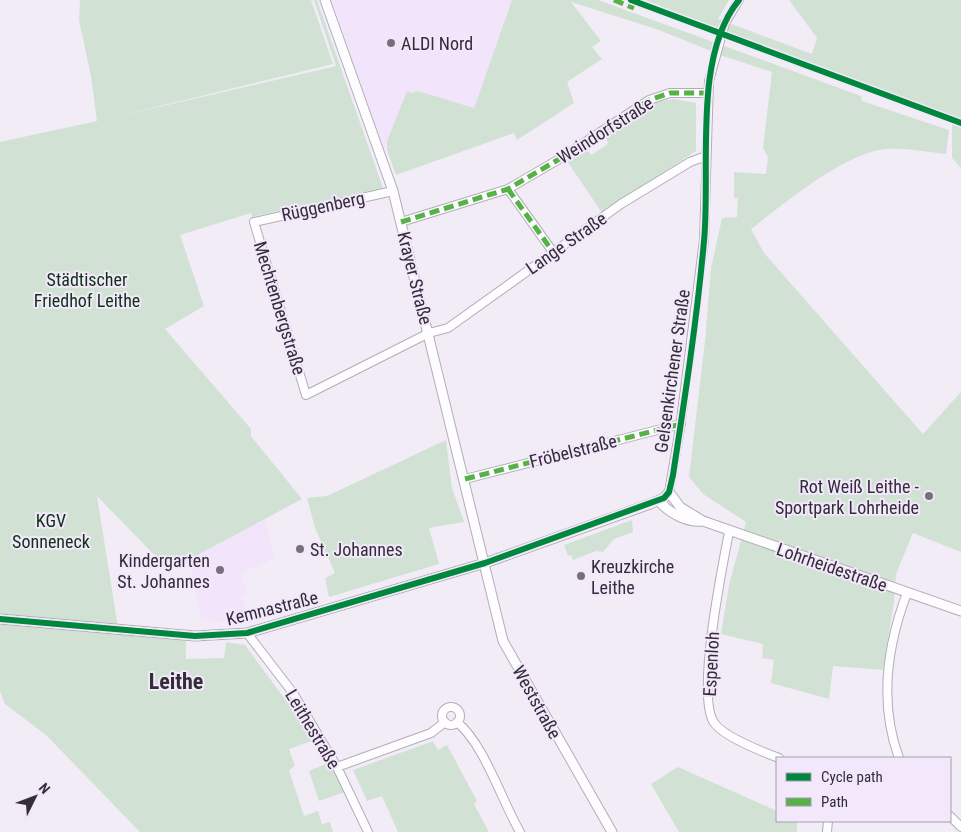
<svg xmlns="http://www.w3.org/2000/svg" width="961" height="832" font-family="'Roboto Condensed',sans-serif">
	<rect width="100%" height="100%" fill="#f2ecf7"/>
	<path fill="#f1e4fb" d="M 332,0 L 512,0 L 474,108 L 453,101 L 407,91 L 384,149 Z
		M 265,519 L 275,558 L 240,574 L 248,592 L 241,596 L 252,620 L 218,622 L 201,619 L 189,560 Z"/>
	<path fill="#d1e2d4" d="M 80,0 L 311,0 L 333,64 L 115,117 L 336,66 L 314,0 L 317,0 L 383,188 L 252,217 L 251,213 L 180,235 L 204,306 L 165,329 L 251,429 L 251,436 L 302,499 L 179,565 L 168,569 L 97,496 L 119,634 L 186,639 L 186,659 L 224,658 L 226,642 L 245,645 L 315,740 L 289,749 L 295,766 L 289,770 L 304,816 L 318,811 L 322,824 L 330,822 L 333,832 L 140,832 L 46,735 L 5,704 L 0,691 L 0,142 L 97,121 L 91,76 L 79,20 Z
		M 512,0 L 598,0 L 861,96 L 862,101 L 949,130 L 946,154 C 927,152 896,146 878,150 C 836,160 785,203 751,229 L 764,253 L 923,434 L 961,392 L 961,552 L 913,533 L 896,574 L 894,602 L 883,670 L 833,666 L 829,699 L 771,683 L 774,660 L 762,658 L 763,644 L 721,634 L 729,585 L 746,522 L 703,494 L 689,477 L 705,341 L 711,268 L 722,218 L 737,217 L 738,198 L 734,198 L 734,172 L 766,174 L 768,157 L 763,148 L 772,72 L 723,56 L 659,30 L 571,2 L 601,41 L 592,47 L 602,59 L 567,82 L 574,103 L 517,140 L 514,133 L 396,175 L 387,150 L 387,141 L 407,91 L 412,93 L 418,91 L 474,108 Z
		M 645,0 L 729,0 L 718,19 L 812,54 L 817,38 L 789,0 L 961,0 L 961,177 L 961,168 L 952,158 L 952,118 Z
		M 674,99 L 696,103 L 696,151 L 602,213 L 567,161 L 587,150 L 591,155 L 608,144 L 605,134 L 653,103 Z
		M 446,440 L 452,488 L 464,522 L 429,528 L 439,564 L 329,597 L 325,578 L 335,573 L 315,528 L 307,498 L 327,496 Z
		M 632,520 L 633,532 L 614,539 L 603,552 L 596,551 L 573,560 L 571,555 L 568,556 L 564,545 Z
		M 433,741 L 438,750 L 447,745 L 477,801 L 474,804 L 489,832 L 398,832 L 382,796 L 367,801 L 353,770 Z
		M 330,762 L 345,792 L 319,801 L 309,771 Z
		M 678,767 L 777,811 L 777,821 L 797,821 L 797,832 L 679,832 L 651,784 Z"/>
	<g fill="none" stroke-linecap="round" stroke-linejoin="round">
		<defs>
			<path id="minor" d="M 508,189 L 553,252
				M 393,191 L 254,222 L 306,395 L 429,333 L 448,328 L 621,204 L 690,162 L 706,156
				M 401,222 L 508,189 L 561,158 L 649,100 L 670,93 L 708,93
				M 465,479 L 681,424
				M 669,492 L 680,428 L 704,240 L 709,81 L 725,23 L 739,0
				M 729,532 C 722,568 697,691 713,721 C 721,736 763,752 779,758
				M 247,633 L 293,693 L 337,767 L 368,832
				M442 716a9 9 0 1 1 18 0a9 9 0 1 1-18 0Z
				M 457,722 C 484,744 502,801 520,832
				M 899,758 C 879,704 887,646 907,593
				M 337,767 L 431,733 L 445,722
				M 950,816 L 961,827
				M 827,832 L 828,821"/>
			<path id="tertiary" d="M 325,0 L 393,191 L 503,641 L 612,832
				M 659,501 C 669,513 687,523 703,521
				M 0,619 L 195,636 L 247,633 L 485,563 L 650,504 L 664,498 L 669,492 L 680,507 L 703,521 L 961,611"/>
		</defs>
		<use href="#minor" stroke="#b3adb7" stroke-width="10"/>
		<use href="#tertiary" stroke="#b3adb7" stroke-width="11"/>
		<use href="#minor" stroke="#fdfcfe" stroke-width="8"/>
		<use href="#tertiary" stroke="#fdfcfe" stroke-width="9"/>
		<path stroke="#56b246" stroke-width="5" stroke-dasharray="10 5" stroke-linecap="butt" d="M 614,0 L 634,8
			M 508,189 L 553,252
			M 401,222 L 508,189 L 561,158 L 649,100 L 670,93 L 708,93
			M 465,479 L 681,424"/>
		<defs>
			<path id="cycleway" d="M 631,0 L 961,123
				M 0,619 L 195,636 L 247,633 L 485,563 L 664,498 L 669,492 L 673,475 C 685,397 697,319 704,241 C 711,170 692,57 739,0"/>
		</defs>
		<use href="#cycleway" stroke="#f3e7fc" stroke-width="9"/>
		<use href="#cycleway" stroke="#00873e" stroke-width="6"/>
	</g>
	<g fill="#76707a" stroke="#f3e7fc" stroke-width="2">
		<circle cx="391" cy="43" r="5"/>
		<circle cx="929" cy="496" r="5"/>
		<circle cx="300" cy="549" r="5"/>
		<circle cx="220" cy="570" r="5"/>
		<circle cx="581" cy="576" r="5"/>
	</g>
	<g text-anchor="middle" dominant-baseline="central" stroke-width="4" stroke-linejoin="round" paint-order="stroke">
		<g font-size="18" fill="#332d37" stroke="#f3e7fc" text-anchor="start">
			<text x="401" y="43">ALDI Nord</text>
			<text x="919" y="486" text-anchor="end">Rot Weiß Leithe -<tspan x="919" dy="21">Sportpark Lohrheide</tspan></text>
			<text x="310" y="549">St. Johannes</text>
			<text x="210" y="560" text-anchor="end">Kindergarten<tspan x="210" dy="21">St. Johannes</tspan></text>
			<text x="591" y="566">Kreuzkirche<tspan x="591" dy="21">Leithe</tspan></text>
		</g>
		<g font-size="18" fill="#332d37" stroke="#f3e7fc">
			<text transform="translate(605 130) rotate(-32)">Weindorfstraße</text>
			<text transform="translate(323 206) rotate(-12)">Rüggenberg</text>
			<text transform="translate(566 243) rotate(-35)">Lange Straße</text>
			<text transform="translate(415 278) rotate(76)">Krayer Straße</text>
			<text transform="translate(280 308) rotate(73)">Mechtenbergstraße</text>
			<text transform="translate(672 371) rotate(-82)">Gelsenkirchener Straße</text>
			<text transform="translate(573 451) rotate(-14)">Fröbelstraße</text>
			<text transform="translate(832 567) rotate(19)">Lohrheidestraße</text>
			<text transform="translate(272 608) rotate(-14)">Kemnastraße</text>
			<text transform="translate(711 664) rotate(-87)">Espenloh</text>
			<text transform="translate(537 702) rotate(61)">Weststraße</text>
			<text transform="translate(313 729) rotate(59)">Leithestraße</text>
		</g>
		<g font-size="18" fill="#0b3311" stroke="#f3e7fc">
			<text x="87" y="279">Städtischer<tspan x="87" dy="21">Friedhof Leithe</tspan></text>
			<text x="51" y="520">KGV<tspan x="51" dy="21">Sonneneck</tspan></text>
		</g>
		<g font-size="22" font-weight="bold" fill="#332d37" stroke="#f3e7fc">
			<text x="176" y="681">Leithe</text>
		</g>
	</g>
	<rect x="776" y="757" width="175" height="65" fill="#f3e7fc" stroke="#a69dad"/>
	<rect x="786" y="773" width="25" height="8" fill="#00873e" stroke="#a69dad"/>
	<text x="821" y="782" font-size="15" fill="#332d37">Cycle path</text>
	<rect x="786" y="798" width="25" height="8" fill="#56b246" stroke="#a69dad"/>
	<text x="821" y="807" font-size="15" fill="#332d37">Path</text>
	<g transform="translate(35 797) rotate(48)" stroke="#f3e7fc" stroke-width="4" paint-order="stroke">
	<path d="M0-4L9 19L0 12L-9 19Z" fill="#332d37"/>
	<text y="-8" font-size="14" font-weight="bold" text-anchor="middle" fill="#332d37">N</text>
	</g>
</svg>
